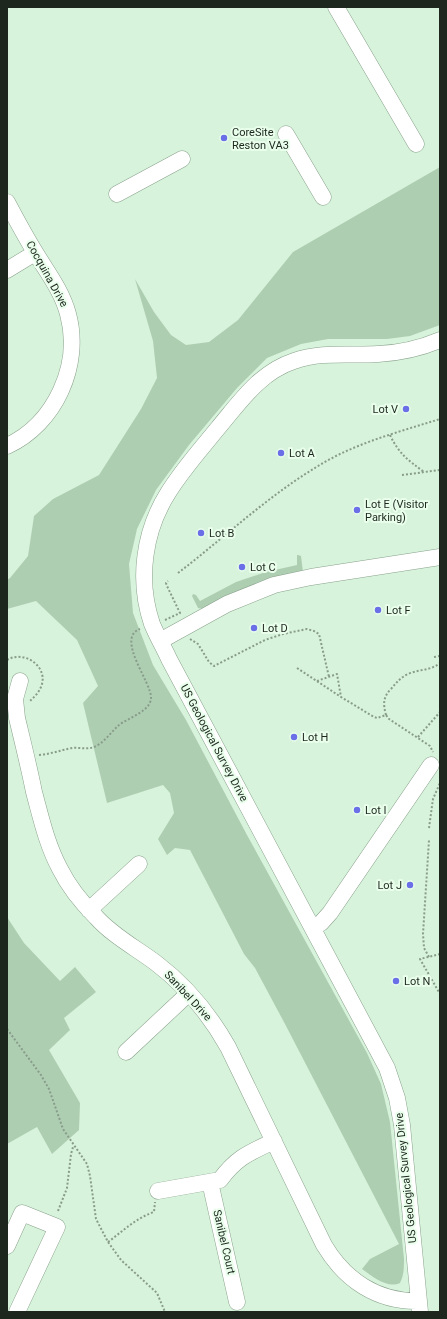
<svg xmlns="http://www.w3.org/2000/svg" width="447" height="1319" font-family="Roboto,sans-serif">
	<rect width="100%" height="100%" fill="#d8f3db"/>
	<path fill="#aeceb2" d="M 440,167 L 440,325 L 410,336 L 387,339 L 328,339 L 301,344 L 267,358 L 237,388 L 189,445 L 156,490 L 137,529 L 129,564 L 133,613 L 153,665 L 186,720 L 247,835 L 367,1053 L 381,1084 L 390,1122 L 404,1259 C 404,1268 404,1275 400,1283 C 387,1289 372,1276 362,1269 L 370,1259 L 399,1244 L 285,1024 L 255,968 L 244,954 L 190,850 L 175,848 L 167,855 L 158,839 L 174,813 L 170,793 L 163,785 L 107,803 L 83,703 L 98,686 L 77,640 L 36,601 L 7,609 L 7,580 L 10,578 L 28,556 L 34,516 L 53,499 L 99,475 L 141,409 L 157,378 L 153,341 L 135,279 L 154,312 L 171,335 L 186,345 L 209,342 L 238,320 L 293,252 Z
		M 297,555 L 298,555 L 301,556 L 303,572 L 203,609 L 198,608 L 192,596 L 193,594 L 196,595 L 200,601 L 236,582 L 266,572 L 297,565 Z
		M 7,917 L 24,943 L 60,981 L 75,967 L 96,992 L 64,1018 L 70,1030 L 49,1050 L 80,1103 L 79,1130 L 52,1154 L 37,1127 L 7,1144 Z"/>
	<g fill="none" stroke-linecap="round" stroke-linejoin="round">
		<defs>
			<path id="minor" d="M 336,7 L 416,144
				M 286,134 L 323,197
				M 117,194 L 182,159
				M 7,202 C 16,219 25,236 35,252 C 47,272 62,291 68,314 C 82,365 55,424 7,446
				M 7,270 L 35,253
				M 160,641 L 227,604 L 274,585 L 311,577 L 440,557
				M 20,681 L 15,699 L 17,718 C 23,743 29,767 34,792 C 41,818 47,845 60,869 C 69,887 82,903 96,917 C 113,936 136,948 156,963 C 185,985 210,1015 228,1047 L 324,1245 C 345,1280 377,1302 419,1301
				M 89,910 L 139,864
				M 313,927 L 321,923 L 330,913 L 431,765
				M 126,1052 L 189,993
				M 210,1182 L 237,1302
				M 158,1191 L 220,1180 C 237,1157 249,1153 274,1141
				M 7,1246 L 22,1213 L 57,1227 L 17,1312
				M 420,1312 L 402,1125 L 397,1098 L 387,1068 L 169,659 C 164,648 157,636 152,624 C 137,580 144,531 168,493 C 182,470 201,449 218,428 C 240,402 260,372 294,361 C 322,351 350,356 378,354 C 399,353 421,348 440,340"/>
		</defs>
		<use href="#minor" stroke="#89a28c" stroke-width="17"/>
		<path stroke="#889c8a" stroke-width="2" stroke-dasharray="2 2" stroke-linecap="butt" d="M 390,435 C 399,454 408,460 424,472
			M 402,475 L 440,470
			M 178,573 C 229,534 276,488 334,457 C 367,440 405,430 440,419
			M 165,620 L 180,613 L 167,586 L 166,583 L 168,581
			M 190,639 L 198,644 L 209,662 L 214,666 L 265,640 L 283,634 L 307,629 L 314,631 L 319,634 L 329,677
			M 434,657 L 440,656
			M 7,660 C 23,650 47,665 42,684 C 40,692 34,697 29,702
			M 297,668 L 341,697
			M 317,681 L 337,674 L 341,697 L 374,717 L 377,718 L 386,715 L 389,719 L 430,746 L 433,752
			M 386,715 C 383,704 383,697 391,689 C 396,683 400,678 408,674 C 419,669 430,671 440,663
			M 418,737 L 440,712
			M 39,755 C 51,754 61,750 72,748 C 79,747 87,750 94,747 C 104,743 111,732 119,725 C 128,718 151,711 151,698 C 152,683 115,638 140,629
			M 429,828 L 433,799 L 440,783
			M 440,954 L 420,959 L 440,994
			M 429,957 L 424,948 L 423,934 L 429,840
			M 7,1029 L 41,1075 L 49,1089 L 63,1129 L 87,1164 L 90,1176 L 96,1219 L 108,1242 L 121,1260 L 157,1293 L 165,1312
			M 58,1211 L 67,1188 L 71,1154 L 73,1147
			M 108,1242 C 123,1231 136,1218 154,1212 L 155,1202"/>
		<use href="#minor" stroke="#fff" stroke-width="16"/>
	</g>
	<g fill="#6a6fe8" stroke="#e9ffec" stroke-width="1.5">
		<circle cx="224" cy="138" r="4"/>
		<circle cx="406" cy="409" r="4"/>
		<circle cx="281" cy="453" r="4"/>
		<circle cx="357" cy="510" r="4"/>
		<circle cx="201" cy="533" r="4"/>
		<circle cx="242" cy="567" r="4"/>
		<circle cx="378" cy="610" r="4"/>
		<circle cx="254" cy="628" r="4"/>
		<circle cx="294" cy="737" r="4"/>
		<circle cx="357" cy="810" r="4"/>
		<circle cx="410" cy="885" r="4"/>
		<circle cx="396" cy="981" r="4"/>
	</g>
	<g text-anchor="middle" dominant-baseline="central" stroke-width="4" stroke-linejoin="round" paint-order="stroke">
		<g font-size="11" fill="#1d271e" stroke="#e9ffec" text-anchor="start">
			<text x="232" y="132">CoreSite<tspan x="232" dy="13">Reston VA3</tspan></text>
			<text x="398" y="409" text-anchor="end">Lot V</text>
			<text x="289" y="453">Lot A</text>
			<text x="365" y="504">Lot E (Visitor<tspan x="365" dy="13">Parking)</tspan></text>
			<text x="209" y="533">Lot B</text>
			<text x="250" y="567">Lot C</text>
			<text x="386" y="610">Lot F</text>
			<text x="262" y="628">Lot D</text>
			<text x="302" y="737">Lot H</text>
			<text x="365" y="810">Lot I</text>
			<text x="402" y="885" text-anchor="end">Lot J</text>
			<text x="404" y="981">Lot N</text>
		</g>
		<g font-size="11" fill="#1d271e" stroke="#e9ffec">
			<text transform="translate(47 274) rotate(61)">Cocquina Drive</text>
			<text transform="translate(214 743) rotate(62)">US Geological Survey Drive</text>
			<text transform="translate(188 996) rotate(47)">Sanibel Drive</text>
			<text transform="translate(406 1178) rotate(-96)">US Geological Survey Drive</text>
			<text transform="translate(224 1242) rotate(77)">Sanibel Court</text>
		</g>
	</g>
	<rect width="447" height="1319" fill="none" stroke="#1d271e" stroke-width="16"/>
</svg>
